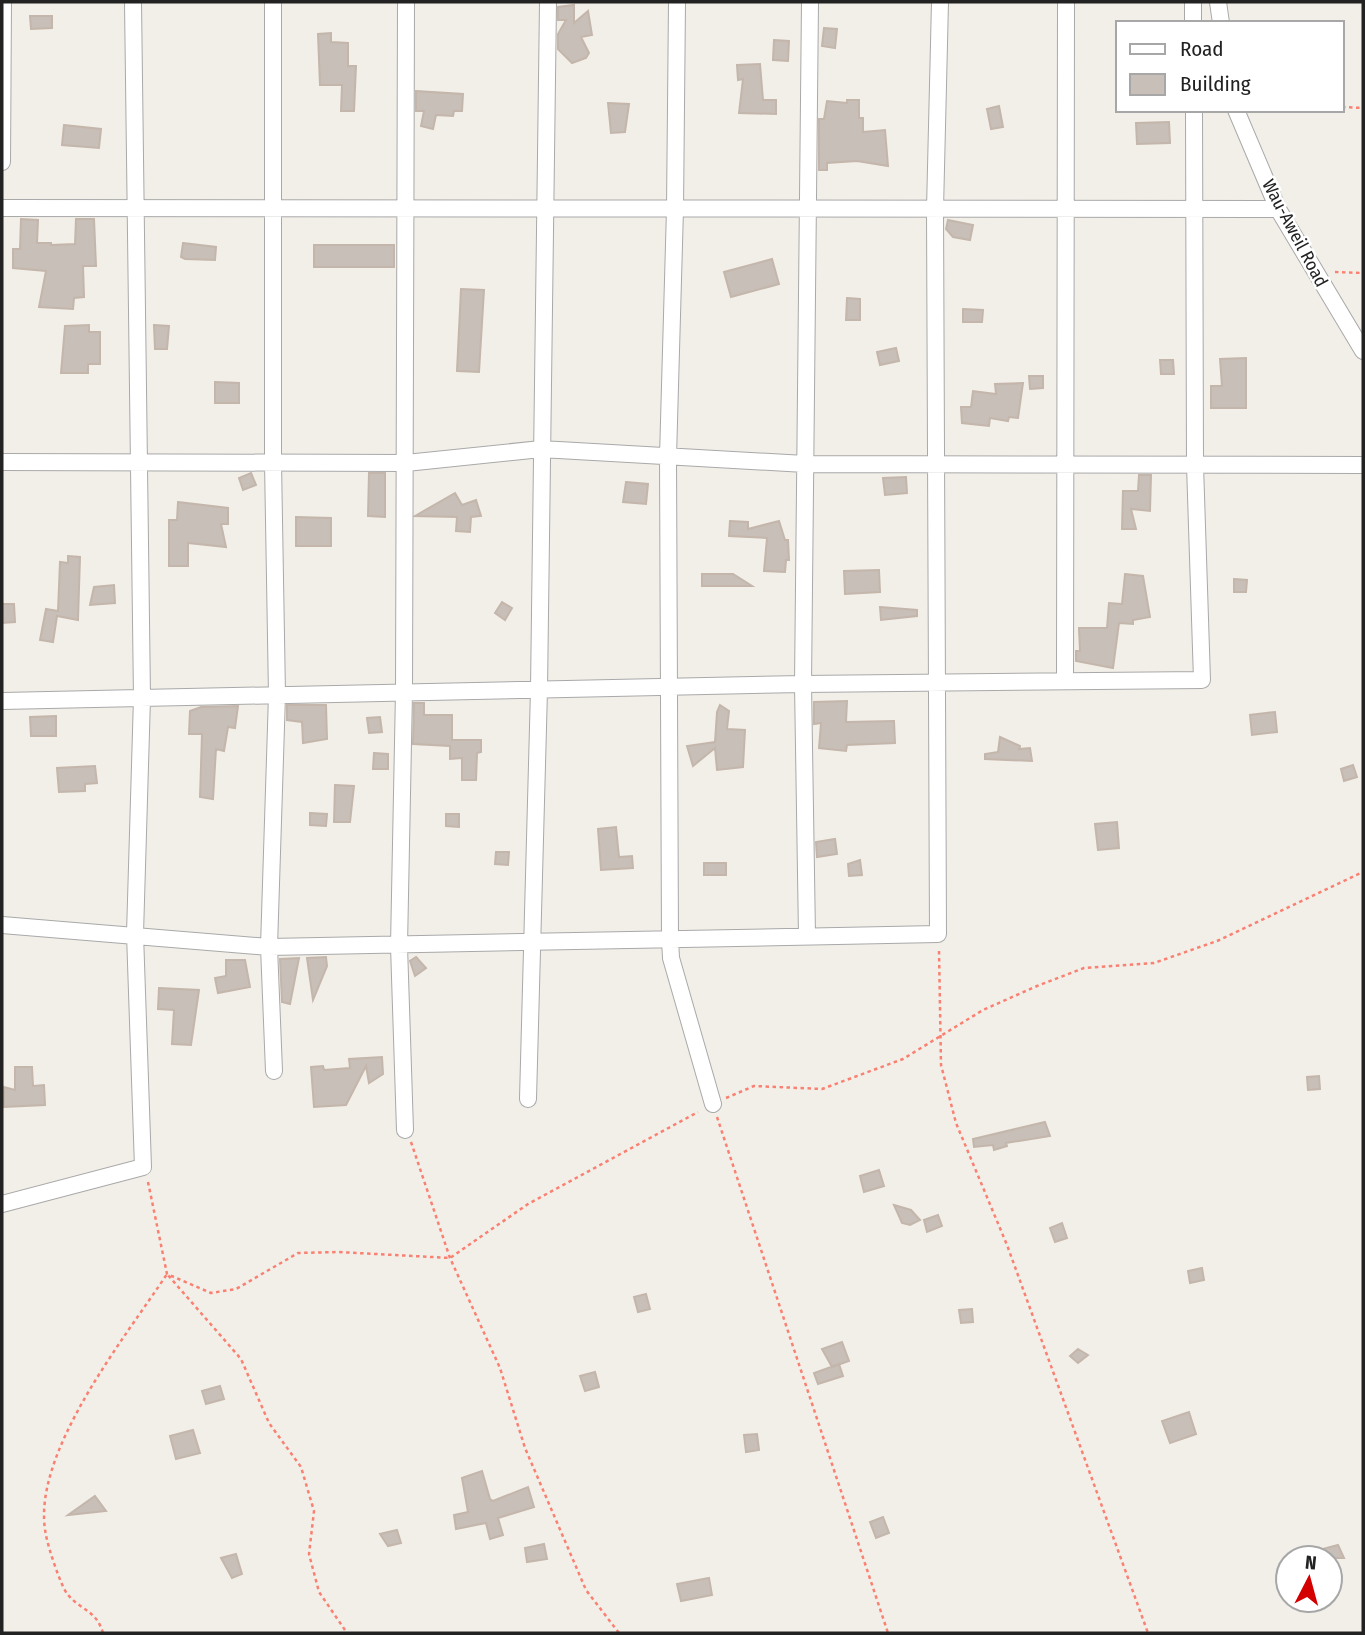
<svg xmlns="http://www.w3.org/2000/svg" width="1365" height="1635" font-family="'Fira Sans Condensed',sans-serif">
	<rect width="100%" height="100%" fill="#f2efe9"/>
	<path fill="#c7bfb8" stroke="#c4b6ab" stroke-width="2" d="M 574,5 L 574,23 L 588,11 L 592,35 L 581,37 L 589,53 L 586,58 L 572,63 L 558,49 L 558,34 L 566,20 L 558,20 L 558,7 Z
		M 30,16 L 52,16 L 52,28 L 31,29 Z
		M 824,28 L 837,29 L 835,48 L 822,46 Z
		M 331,33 L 331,42 L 348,43 L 348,66 L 356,66 L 354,111 L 341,111 L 342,85 L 320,85 L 318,34 Z
		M 774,40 L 789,41 L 788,61 L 773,60 Z
		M 760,64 L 763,100 L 776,100 L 776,114 L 739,113 L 743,79 L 738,80 L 737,65 Z
		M 416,91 L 463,94 L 462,111 L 454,111 L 453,116 L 436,115 L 433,129 L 421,126 L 424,111 L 416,111 Z
		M 847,100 L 859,100 L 859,118 L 863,118 L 863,132 L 885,130 L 888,166 L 857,161 L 827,163 L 827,170 L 819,170 L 819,119 L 824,119 L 827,101 L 847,103 Z
		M 608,103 L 629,104 L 625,132 L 611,133 Z
		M 999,106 L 1003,127 L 991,129 L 987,109 Z
		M 1169,122 L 1170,143 L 1137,144 L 1136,123 Z
		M 64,125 L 101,129 L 99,148 L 62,145 Z
		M 21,219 L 38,220 L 37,243 L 51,243 L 51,245 L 75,244 L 76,219 L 94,219 L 96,266 L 83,266 L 84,297 L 74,298 L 73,309 L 39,307 L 46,271 L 13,268 L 13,249 L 20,249 Z
		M 948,220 L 973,225 L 970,240 L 953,237 L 946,229 Z
		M 183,243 L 216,247 L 215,260 L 185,259 L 181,257 Z
		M 314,245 L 394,245 L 394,267 L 314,267 Z
		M 772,259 L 779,284 L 731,297 L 724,272 Z
		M 461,289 L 484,290 L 479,372 L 457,371 Z
		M 847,298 L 860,299 L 860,320 L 846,320 Z
		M 963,309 L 983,310 L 982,322 L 963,322 Z
		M 89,325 L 89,332 L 100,332 L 100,364 L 88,364 L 88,373 L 61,373 L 65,326 Z
		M 154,325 L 169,326 L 167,349 L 155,349 Z
		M 896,348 L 899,361 L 880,365 L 877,352 Z
		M 1246,358 L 1246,408 L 1211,408 L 1211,386 L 1222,386 L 1220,359 Z
		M 1160,360 L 1173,360 L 1174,374 L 1161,374 Z
		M 1029,376 L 1043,376 L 1043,388 L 1030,389 Z
		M 215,382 L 239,383 L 239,403 L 215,403 Z
		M 1023,383 L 1018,418 L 1009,417 L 1008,421 L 990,418 L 989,426 L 962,423 L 961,407 L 971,407 L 973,391 L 996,394 L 995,384 Z
		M 251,473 L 256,485 L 243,490 L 239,478 Z
		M 369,473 L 385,473 L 385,517 L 368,516 Z
		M 1139,475 L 1151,475 L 1150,511 L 1131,509 L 1136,529 L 1122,529 L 1123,491 L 1138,491 Z
		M 906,477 L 907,493 L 885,495 L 883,478 Z
		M 626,482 L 648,484 L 646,504 L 623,502 Z
		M 455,493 L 462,505 L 476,500 L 481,516 L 471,517 L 470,532 L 456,531 L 457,517 L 415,516 Z
		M 178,502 L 228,508 L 228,524 L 221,524 L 226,547 L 188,543 L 188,566 L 169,566 L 169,520 L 177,520 Z
		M 296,517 L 331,518 L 331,546 L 296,546 Z
		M 730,521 L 748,522 L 748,529 L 779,521 L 785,540 L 788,540 L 789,560 L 786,560 L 785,572 L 764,571 L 767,538 L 729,536 Z
		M 68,556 L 80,557 L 78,620 L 57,616 L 53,642 L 40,640 L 46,609 L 58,611 L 60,562 L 68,563 Z
		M 879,570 L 880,592 L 845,594 L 844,571 Z
		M 702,574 L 733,574 L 752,586 L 702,586 Z
		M 1125,574 L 1143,576 L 1150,617 L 1133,620 L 1133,624 L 1119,623 L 1113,668 L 1076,661 L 1076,651 L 1080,651 L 1079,628 L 1107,628 L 1109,603 L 1122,604 Z
		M 1234,579 L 1247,580 L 1246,592 L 1234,592 Z
		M 114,585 L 115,603 L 90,605 L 94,587 Z
		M 502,602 L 512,608 L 505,620 L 495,613 Z
		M 2,604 L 14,604 L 15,622 L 2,623 Z
		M 880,607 L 917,610 L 917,616 L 881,620 Z
		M 847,701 L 846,722 L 894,721 L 895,743 L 847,745 L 846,751 L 819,748 L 821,723 L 814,724 L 814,702 Z
		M 414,703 L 424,703 L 424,715 L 452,715 L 452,740 L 481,740 L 481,752 L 477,753 L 476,780 L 462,780 L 462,758 L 450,759 L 450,746 L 413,744 Z
		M 287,705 L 326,705 L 327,739 L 303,743 L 302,722 L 287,720 Z
		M 720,705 L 729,711 L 727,729 L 745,730 L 743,767 L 717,770 L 715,748 L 693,766 L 687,746 L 715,742 L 717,712 Z
		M 238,706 L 235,728 L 228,727 L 224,751 L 216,749 L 213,799 L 200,797 L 202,734 L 189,734 L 190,711 L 201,707 Z
		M 1275,712 L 1277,732 L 1252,735 L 1250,715 Z
		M 56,716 L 56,736 L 31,736 L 30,717 Z
		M 380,717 L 382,732 L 369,733 L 367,718 Z
		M 1000,737 L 1020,746 L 1019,749 L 1030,748 L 1032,761 L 985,759 L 985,754 L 998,752 Z
		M 374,753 L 388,754 L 388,769 L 373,769 Z
		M 1353,765 L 1357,777 L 1344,781 L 1341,769 Z
		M 95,766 L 97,783 L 85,784 L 85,791 L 59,792 L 57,768 Z
		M 335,785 L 354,786 L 350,822 L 334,822 Z
		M 310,813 L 327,814 L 326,826 L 310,825 Z
		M 446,814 L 459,814 L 459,827 L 446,826 Z
		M 1117,822 L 1119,848 L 1098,850 L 1095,824 Z
		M 616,827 L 619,857 L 632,856 L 633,868 L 601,870 L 598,829 Z
		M 835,839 L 837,854 L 817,857 L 816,842 Z
		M 496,852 L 509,852 L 508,865 L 495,864 Z
		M 860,860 L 862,875 L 849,876 L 848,864 Z
		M 704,863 L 726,863 L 726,875 L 704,875 Z
		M 326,957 L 327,966 L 313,1000 L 307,958 Z
		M 416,957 L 426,968 L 415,976 L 410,961 Z
		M 299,958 L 290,1004 L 282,1002 L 280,959 Z
		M 226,960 L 245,960 L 250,987 L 218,993 L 215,978 L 226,976 Z
		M 159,988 L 199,990 L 191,1045 L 172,1044 L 174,1010 L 158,1009 Z
		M 382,1057 L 383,1074 L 369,1083 L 366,1066 L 346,1105 L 314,1107 L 311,1067 L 323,1066 L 324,1070 L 350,1068 L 349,1059 Z
		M 15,1067 L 32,1067 L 33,1086 L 44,1085 L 45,1105 L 4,1107 L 4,1087 L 15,1090 Z
		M 1319,1076 L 1320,1089 L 1308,1090 L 1307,1077 Z
		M 1045,1122 L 1050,1136 L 1006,1143 L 1007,1146 L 994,1150 L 993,1145 L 974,1147 L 973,1139 Z
		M 879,1170 L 884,1186 L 864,1192 L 860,1176 Z
		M 894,1205 L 911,1210 L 920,1220 L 910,1225 L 902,1223 Z
		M 938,1215 L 942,1226 L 927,1232 L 924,1220 Z
		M 1062,1223 L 1067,1238 L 1055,1242 L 1050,1228 Z
		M 1202,1268 L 1204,1280 L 1190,1283 L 1188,1271 Z
		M 646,1294 L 650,1309 L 638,1312 L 634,1297 Z
		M 972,1309 L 973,1322 L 961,1323 L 959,1310 Z
		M 842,1342 L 849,1361 L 832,1367 L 822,1349 Z
		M 1078,1349 L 1088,1355 L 1078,1363 L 1070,1356 Z
		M 839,1364 L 843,1376 L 818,1384 L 814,1373 Z
		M 595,1372 L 599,1387 L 585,1391 L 580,1376 Z
		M 220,1386 L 224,1399 L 206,1404 L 202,1391 Z
		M 1189,1412 L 1196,1434 L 1170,1443 L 1162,1421 Z
		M 193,1430 L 200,1453 L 176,1459 L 170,1436 Z
		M 757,1434 L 759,1450 L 746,1452 L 744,1435 Z
		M 482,1471 L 490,1499 L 493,1501 L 528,1487 L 534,1507 L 498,1518 L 503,1535 L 490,1539 L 486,1523 L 456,1529 L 454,1515 L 468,1512 L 462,1478 Z
		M 95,1496 L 106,1511 L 68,1515 Z
		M 883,1517 L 889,1533 L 876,1538 L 870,1522 Z
		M 397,1530 L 401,1543 L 388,1546 L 380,1534 Z
		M 544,1544 L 547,1559 L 527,1562 L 525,1548 Z
		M 1338,1545 L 1344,1558 L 1304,1558 L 1304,1554 Z
		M 236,1554 L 242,1574 L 232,1578 L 221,1558 Z
		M 709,1578 L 712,1595 L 681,1601 L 677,1584 Z"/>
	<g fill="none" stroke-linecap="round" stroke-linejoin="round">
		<defs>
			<path id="minor" d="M 273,2 L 273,462 L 277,695 L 269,947 L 274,1071
				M 677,2 L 675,209 L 668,457 L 670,939 L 671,958 L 713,1104
				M 1193,2 L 1193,23
				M 1218,2 L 1221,23
				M 1236,110 L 1278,209 L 1363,351
				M 2,162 L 3,2
				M 2,208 L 1278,209
				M 2,462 L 406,463 L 541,449 L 805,464 L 1363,465
				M 1065,681 L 1066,2
				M 2,701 L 803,684 L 1202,680 L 1195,465 L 1194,110
				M 2,925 L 269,947 L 938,934 L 935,209 L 940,2
				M 807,936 L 803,684 L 810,2
				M 528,1099 L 539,690 L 548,2
				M 405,1130 L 399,946 L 404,692 L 406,2
				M 2,1204 L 143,1167 L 135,934 L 142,698 L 133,2"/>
		</defs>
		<use href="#minor" stroke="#a9a9a9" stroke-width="18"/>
		<path stroke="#fa8072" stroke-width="2.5" stroke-dasharray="3.5 3.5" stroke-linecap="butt" d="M 1342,107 L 1363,108
			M 1335,272 L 1363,273
			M 939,951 L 941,1065 L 956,1123 L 1007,1245 L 1148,1633
			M 726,1098 L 754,1086 L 822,1089 L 903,1059 L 983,1010 L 1037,986 L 1084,968 L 1154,963 L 1217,941 L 1363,872
			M 717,1117 L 888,1633
			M 411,1142 L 450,1258 L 500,1368 L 525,1448 L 586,1590 L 619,1633
			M 148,1182 L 167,1274 L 211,1293 L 236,1289 L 298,1253 L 338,1252 L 450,1258 L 528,1204 L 698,1112
			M 103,1633 C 96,1610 82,1611 68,1595 C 61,1587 48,1547 46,1535 C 29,1456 125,1338 167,1274 L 241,1359 L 269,1423 L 301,1467 L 314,1511 L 309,1554 L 319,1592 L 347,1633"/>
		<use href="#minor" stroke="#fff" stroke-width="16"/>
	</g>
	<g text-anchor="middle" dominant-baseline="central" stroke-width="5" stroke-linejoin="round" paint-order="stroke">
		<g font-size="18" fill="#222" stroke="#fff">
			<text transform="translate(1295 233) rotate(62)">Wau-Aweil Road</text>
		</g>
	</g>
	<rect width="1365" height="1635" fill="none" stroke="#222222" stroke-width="7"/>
	<rect x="1116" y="21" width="228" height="91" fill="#ffffff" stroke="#a7a7a7" stroke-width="2"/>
	<rect x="1130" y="44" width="35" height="10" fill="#ffffff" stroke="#a7a7a7" stroke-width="2"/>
	<text x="1180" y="56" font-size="21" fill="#222222">Road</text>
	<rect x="1130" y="74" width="35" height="21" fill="#c7bfb8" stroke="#a7a7a7" stroke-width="2"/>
	<text x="1180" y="91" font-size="21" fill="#222222">Building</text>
	<g transform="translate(1309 1579) rotate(6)"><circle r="33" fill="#ffffff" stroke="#a7a7a7" stroke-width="2"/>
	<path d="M0-5L12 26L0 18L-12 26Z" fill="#d40000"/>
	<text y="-10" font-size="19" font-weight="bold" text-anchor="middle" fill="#222222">N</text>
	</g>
</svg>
